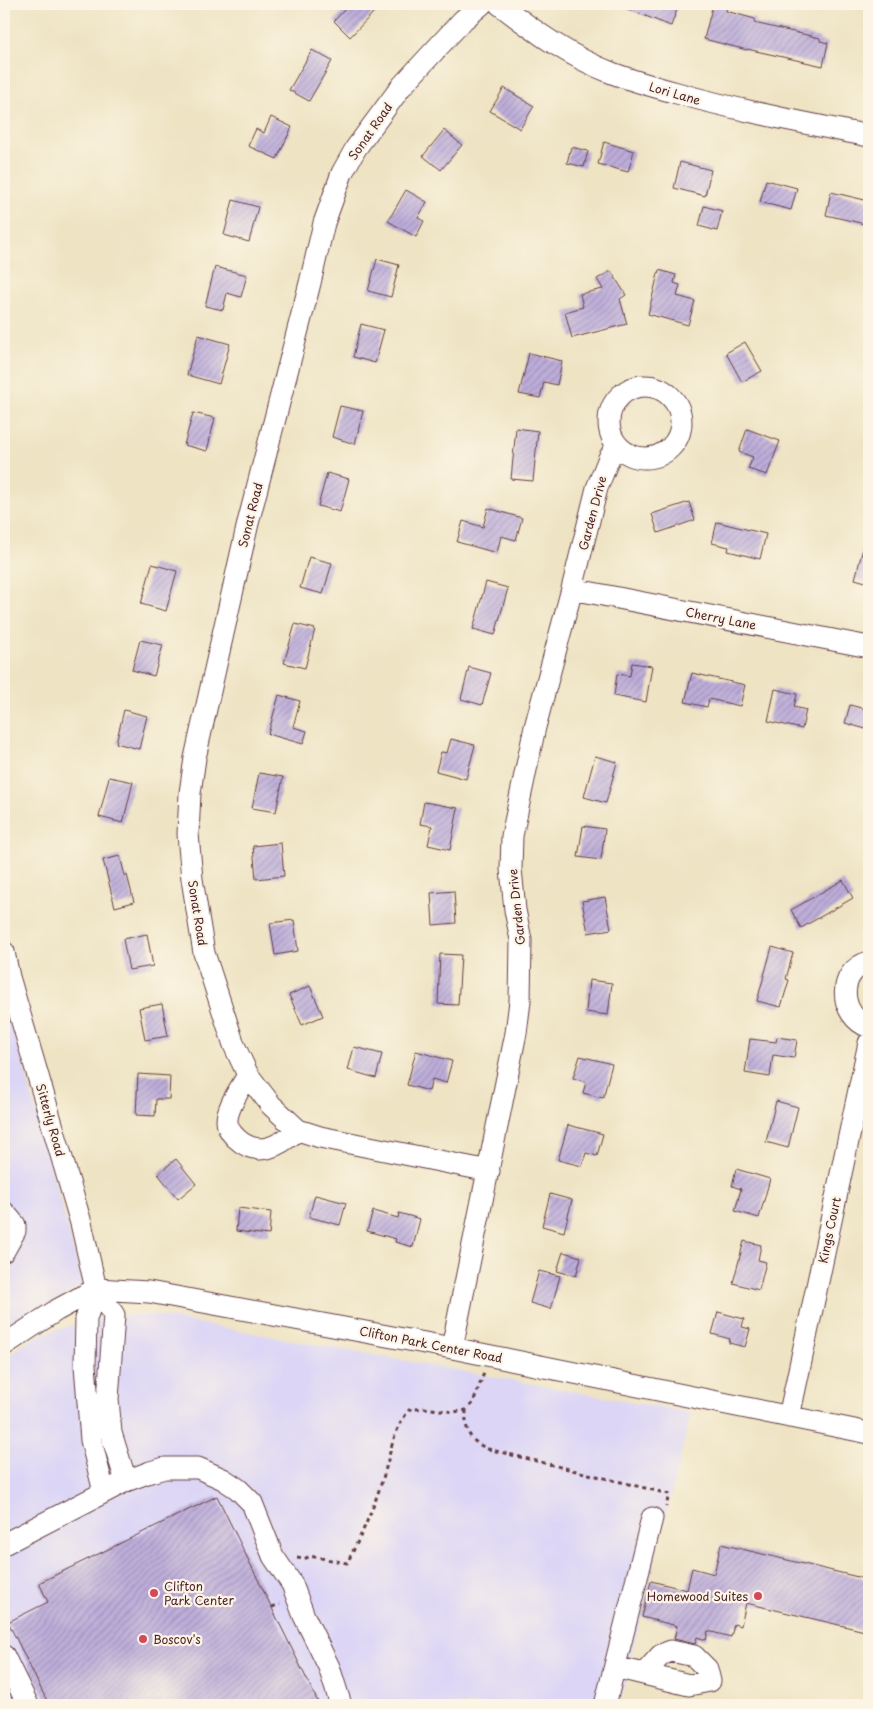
<svg xmlns="http://www.w3.org/2000/svg" width="873" height="1709" font-family="'Playpen Sans',sans-serif">
	<defs>
		<pattern id="building-hatch" width="6" height="6" patternUnits="userSpaceOnUse" patternTransform="scale(1.25)"><rect width="6" height="6" fill="#beaedb"/><path d="M-1 1l2-2M0 6l6-6M5 7l2-2" fill="none" stroke="#9c8db2"/></pattern>
	</defs>
	<rect width="100%" height="100%" fill="#fcf5e5"/>
	<filter id="ink" filterUnits="userSpaceOnUse"><feTurbulence type="fractalNoise" baseFrequency=".02" numOctaves="2"/><feDisplacementMap in="SourceGraphic" scale="10" xChannelSelector="R" yChannelSelector="G"/><feConvolveMatrix kernelMatrix="1 2 1 2 8 2 1 2 1" color-interpolation-filters="sRGB"/></filter>
	<filter id="wash" filterUnits="userSpaceOnUse"><feTurbulence type="fractalNoise" baseFrequency=".0096" numOctaves="4" result="noise"/><feDisplacementMap in="SourceGraphic" scale="20" xChannelSelector="R" yChannelSelector="G"/><feGaussianBlur stdDeviation="1.12" result="paint"/><feColorMatrix in="noise" values="0 0 0 0 0 0 0 0 0 0 0 0 0 0 0 0 0 1.4 0 .05"/><feComposite in="paint" operator="in"/></filter>
	<g filter="url(#wash)">
		<rect width="100%" height="100%" fill="#eee3c3"/>
		<path fill="#dcd5f6" d="M 11,1019 L 83,1285 L 26,1318 L 4,1334 L 4,1024 Z
			M 129,1315 L 153,1315 L 691,1413 L 619,1705 L 4,1705 L 4,1359 L 36,1336 L 100,1317 Z"/>
		<g id="blocks">
			<path fill="url(#building-hatch)" d="M 350,4 L 367,4 L 375,11 L 350,37 L 334,21 Z
				M 615,4 L 679,4 L 671,26 Z
				M 713,4 L 728,4 L 726,11 L 755,19 L 754,23 L 820,38 L 820,41 L 828,43 L 823,66 L 747,49 L 747,50 L 704,39 Z
				M 312,50 L 332,61 L 309,101 L 289,90 Z
				M 504,88 L 534,106 L 520,129 L 490,111 Z
				M 271,117 L 292,127 L 277,159 L 248,146 L 256,129 L 264,133 Z
				M 444,130 L 462,145 L 441,170 L 423,156 Z
				M 604,142 L 634,151 L 628,172 L 598,164 Z
				M 571,147 L 588,151 L 584,167 L 567,163 Z
				M 680,162 L 711,170 L 705,196 L 674,188 Z
				M 766,180 L 797,188 L 791,210 L 760,202 Z
				M 406,190 L 427,202 L 418,218 L 424,221 L 416,237 L 388,221 Z
				M 831,192 L 869,201 L 869,225 L 826,215 Z
				M 233,200 L 258,207 L 249,242 L 224,235 Z
				M 704,206 L 722,211 L 717,231 L 699,226 Z
				M 377,259 L 399,265 L 391,297 L 368,291 Z
				M 215,267 L 247,275 L 241,297 L 227,293 L 223,310 L 205,306 Z
				M 659,270 L 676,275 L 674,283 L 680,285 L 677,296 L 695,301 L 688,325 L 648,314 Z
				M 611,271 L 626,295 L 620,299 L 627,324 L 572,338 L 565,312 L 583,307 L 580,294 L 603,289 L 597,279 Z
				M 361,324 L 384,330 L 375,363 L 353,357 Z
				M 198,335 L 230,344 L 219,384 L 187,375 Z
				M 745,342 L 762,371 L 742,382 L 726,353 Z
				M 529,353 L 562,361 L 557,385 L 544,382 L 540,398 L 519,394 Z
				M 340,406 L 363,411 L 355,444 L 332,437 Z
				M 193,413 L 215,418 L 207,451 L 184,445 Z
				M 516,428 L 538,431 L 533,481 L 511,479 Z
				M 747,429 L 780,441 L 767,475 L 748,469 L 753,457 L 739,452 Z
				M 327,473 L 349,479 L 340,512 L 318,506 Z
				M 689,502 L 695,520 L 658,533 L 652,514 Z
				M 488,508 L 522,518 L 516,540 L 501,536 L 497,553 L 457,542 L 463,521 L 483,527 Z
				M 717,522 L 766,534 L 760,559 L 728,551 L 729,547 L 712,543 Z
				M 865,541 L 869,541 L 869,583 L 855,579 Z
				M 309,557 L 332,563 L 323,594 L 300,588 Z
				M 152,564 L 177,571 L 166,611 L 141,604 Z
				M 486,582 L 508,588 L 495,635 L 473,629 Z
				M 295,624 L 315,629 L 305,668 L 284,663 Z
				M 140,640 L 163,645 L 154,676 L 132,670 Z
				M 632,663 L 652,666 L 646,702 L 614,696 L 617,674 L 630,676 Z
				M 469,667 L 491,673 L 482,705 L 461,699 Z
				M 692,673 L 745,685 L 740,706 L 709,699 L 707,707 L 685,702 Z
				M 775,689 L 797,694 L 794,707 L 806,710 L 802,729 L 768,721 Z
				M 279,695 L 300,701 L 293,727 L 307,731 L 303,744 L 268,734 Z
				M 850,705 L 869,710 L 869,730 L 845,723 Z
				M 124,710 L 147,716 L 139,749 L 116,743 Z
				M 451,739 L 475,745 L 466,779 L 436,771 L 441,752 L 447,753 Z
				M 595,756 L 617,762 L 606,803 L 584,797 Z
				M 259,773 L 283,777 L 276,812 L 252,808 Z
				M 109,777 L 133,782 L 123,823 L 99,817 Z
				M 424,802 L 458,808 L 450,850 L 428,845 L 432,826 L 420,824 Z
				M 583,826 L 605,829 L 601,860 L 578,857 Z
				M 281,843 L 284,876 L 256,879 L 253,846 Z
				M 120,856 L 125,876 L 127,875 L 134,902 L 115,907 L 103,860 Z
				M 843,880 L 853,898 L 801,928 L 791,910 Z
				M 454,891 L 456,923 L 433,925 L 431,893 Z
				M 605,897 L 611,929 L 588,933 L 582,901 Z
				M 294,920 L 298,951 L 275,955 L 270,923 Z
				M 147,934 L 153,966 L 129,970 L 123,939 Z
				M 772,947 L 793,953 L 786,979 L 789,980 L 781,1007 L 757,1001 Z
				M 440,954 L 461,955 L 458,1005 L 438,1004 Z
				M 589,980 L 612,983 L 608,1015 L 586,1012 Z
				M 310,986 L 323,1016 L 302,1025 L 289,995 Z
				M 162,1004 L 168,1036 L 145,1040 L 139,1008 Z
				M 777,1037 L 797,1040 L 794,1058 L 773,1055 L 770,1077 L 745,1073 L 750,1039 L 776,1042 Z
				M 354,1047 L 382,1054 L 376,1078 L 348,1070 Z
				M 416,1051 L 452,1061 L 446,1083 L 432,1079 L 429,1091 L 407,1085 Z
				M 580,1056 L 612,1064 L 603,1098 L 583,1093 L 586,1082 L 573,1078 Z
				M 138,1074 L 170,1076 L 169,1099 L 156,1099 L 155,1116 L 136,1115 Z
				M 776,1101 L 798,1107 L 788,1148 L 766,1142 Z
				M 568,1125 L 603,1134 L 597,1156 L 586,1153 L 582,1166 L 558,1160 Z
				M 176,1159 L 196,1184 L 178,1199 L 158,1174 Z
				M 736,1169 L 770,1179 L 759,1218 L 735,1211 L 741,1189 L 732,1186 Z
				M 550,1194 L 572,1200 L 564,1232 L 542,1226 Z
				M 315,1195 L 346,1203 L 340,1225 L 309,1217 Z
				M 238,1208 L 271,1212 L 269,1235 L 236,1231 Z
				M 373,1211 L 398,1218 L 399,1213 L 420,1219 L 413,1247 L 395,1242 L 396,1239 L 367,1231 Z
				M 744,1241 L 761,1245 L 758,1260 L 766,1262 L 759,1290 L 733,1283 Z
				M 563,1252 L 581,1257 L 576,1276 L 557,1271 Z
				M 539,1271 L 560,1276 L 551,1309 L 530,1303 Z
				M 718,1312 L 744,1319 L 742,1327 L 750,1329 L 745,1347 L 729,1343 L 730,1339 L 712,1334 Z
				M 217,1496 L 318,1702 L 311,1705 L 49,1705 L 8,1622 L 48,1602 L 39,1583 Z
				M 721,1544 L 866,1579 L 865,1584 L 869,1585 L 869,1632 L 746,1603 L 741,1626 L 734,1624 L 731,1637 L 708,1631 L 706,1640 L 697,1637 L 695,1644 L 674,1639 L 677,1626 L 642,1617 L 651,1581 L 687,1590 L 692,1568 L 714,1574 Z"/>
		</g>
	</g>
	<g filter="url(#ink)">
		<use href="#blocks" fill-opacity="0" stroke="#633c42" stroke-width="1"/>
		<g fill="none" stroke-linecap="round" stroke-linejoin="round">
			<defs>
				<path id="minor" d="M 482,4 L 463,20 L 401,87 L 356,148 L 342,173 L 324,223 L 310,283 L 248,523 L 195,758 L 190,793 L 188,834 L 192,879 L 204,953 L 234,1045 L 248,1075 L 271,1105 L 298,1130 L 320,1137 L 489,1171
					M 499,4 C 534,31 570,57 612,73 C 633,81 655,87 677,93 C 740,111 805,123 869,136
					M609 422a36 36 0 1 1 72 0a36 36 0 1 1-72 0Z
					M 572,589 L 869,647
					M 4,952 L 9,977 L 81,1223 L 96,1289 L 114,1315 L 108,1399 L 111,1433 L 126,1481
					M 869,962 C 836,971 839,1016 869,1027
					M 248,1075 C 241,1088 227,1106 227,1121 C 227,1128 232,1134 236,1138 C 258,1159 279,1146 298,1130
					M 4,1212 L 15,1225 L 15,1231 L 4,1251
					M 96,1289 L 86,1319 L 85,1365 L 91,1440 L 104,1492
					M 4,1345 L 57,1310 L 96,1289 L 149,1292 L 452,1348 L 869,1433
					M 452,1348 L 516,1033 L 520,1001 L 521,940 L 515,910 L 511,869 L 512,836 L 535,727 L 572,589 L 597,488 L 609,458 L 617,445
					M 789,1417 L 869,1043
					M 4,1544 L 126,1481 L 150,1472 L 165,1468 L 198,1468 L 223,1479 L 238,1489 L 252,1503 L 273,1556 L 292,1584 L 304,1616 L 329,1667 L 341,1705
					M 4,1656 L 28,1705
					M 615,1667 L 689,1685 L 710,1681 L 707,1669 L 694,1656 L 671,1651 L 661,1655 L 644,1674
					M 605,1705 L 652,1518"/>
			</defs>
			<use href="#minor" stroke="#633c42" stroke-width="23"/>
			<path stroke="#633c42" stroke-width="3" stroke-dasharray="4 4" stroke-linecap="butt" d="M 466,1410 C 465,1431 468,1440 488,1449 L 669,1494 L 666,1507
				M 297,1558 L 304,1559 L 310,1556 L 347,1563 C 361,1536 373,1510 382,1481 C 391,1454 391,1434 409,1410 L 424,1408 L 454,1412 L 466,1410 L 473,1403 L 484,1373
				M 272,1607 L 280,1604"/>
			<use href="#minor" stroke="#fff" stroke-width="21"/>
		</g>
	</g>
	<g fill="#d1495b" stroke="#fcf5e5" stroke-width="2">
		<circle cx="154" cy="1593" r="5"/>
		<circle cx="758" cy="1596" r="5"/>
		<circle cx="143" cy="1639" r="5"/>
	</g>
	<g text-anchor="middle" dominant-baseline="central" stroke-width="4.5" stroke-linejoin="round" paint-order="stroke">
		<g font-size="12" fill="#4a1f2b" stroke="#fcf5e5">
			<text transform="translate(675 93) rotate(16)">Lori Lane</text>
			<text transform="translate(370 131) rotate(-55)">Sonat Road</text>
			<text transform="translate(592 513) rotate(-75)">Garden Drive</text>
			<text transform="translate(250 515) rotate(-76)">Sonat Road</text>
			<text transform="translate(721 618) rotate(11)">Cherry Lane</text>
			<text transform="translate(516 907) rotate(-96)">Garden Drive</text>
			<text transform="translate(198 913) rotate(81)">Sonat Road</text>
			<text transform="translate(51 1120) rotate(74)">Sitterly Road</text>
			<text transform="translate(829 1230) rotate(-78)">Kings Court</text>
			<text transform="translate(431 1344) rotate(11)">Clifton Park Center Road</text>
		</g>
		<g font-size="12" fill="#4a1f2b" stroke="#fcf5e5" text-anchor="start">
			<text x="164" y="1586">Clifton<tspan x="164" dy="14">Park Center</tspan></text>
			<text x="748" y="1596" text-anchor="end">Homewood Suites</text>
			<text x="153" y="1639">Boscov's</text>
		</g>
	</g>
	<rect width="873" height="1709" fill="none" stroke="#fcf5e5" stroke-width="20"/>
</svg>
